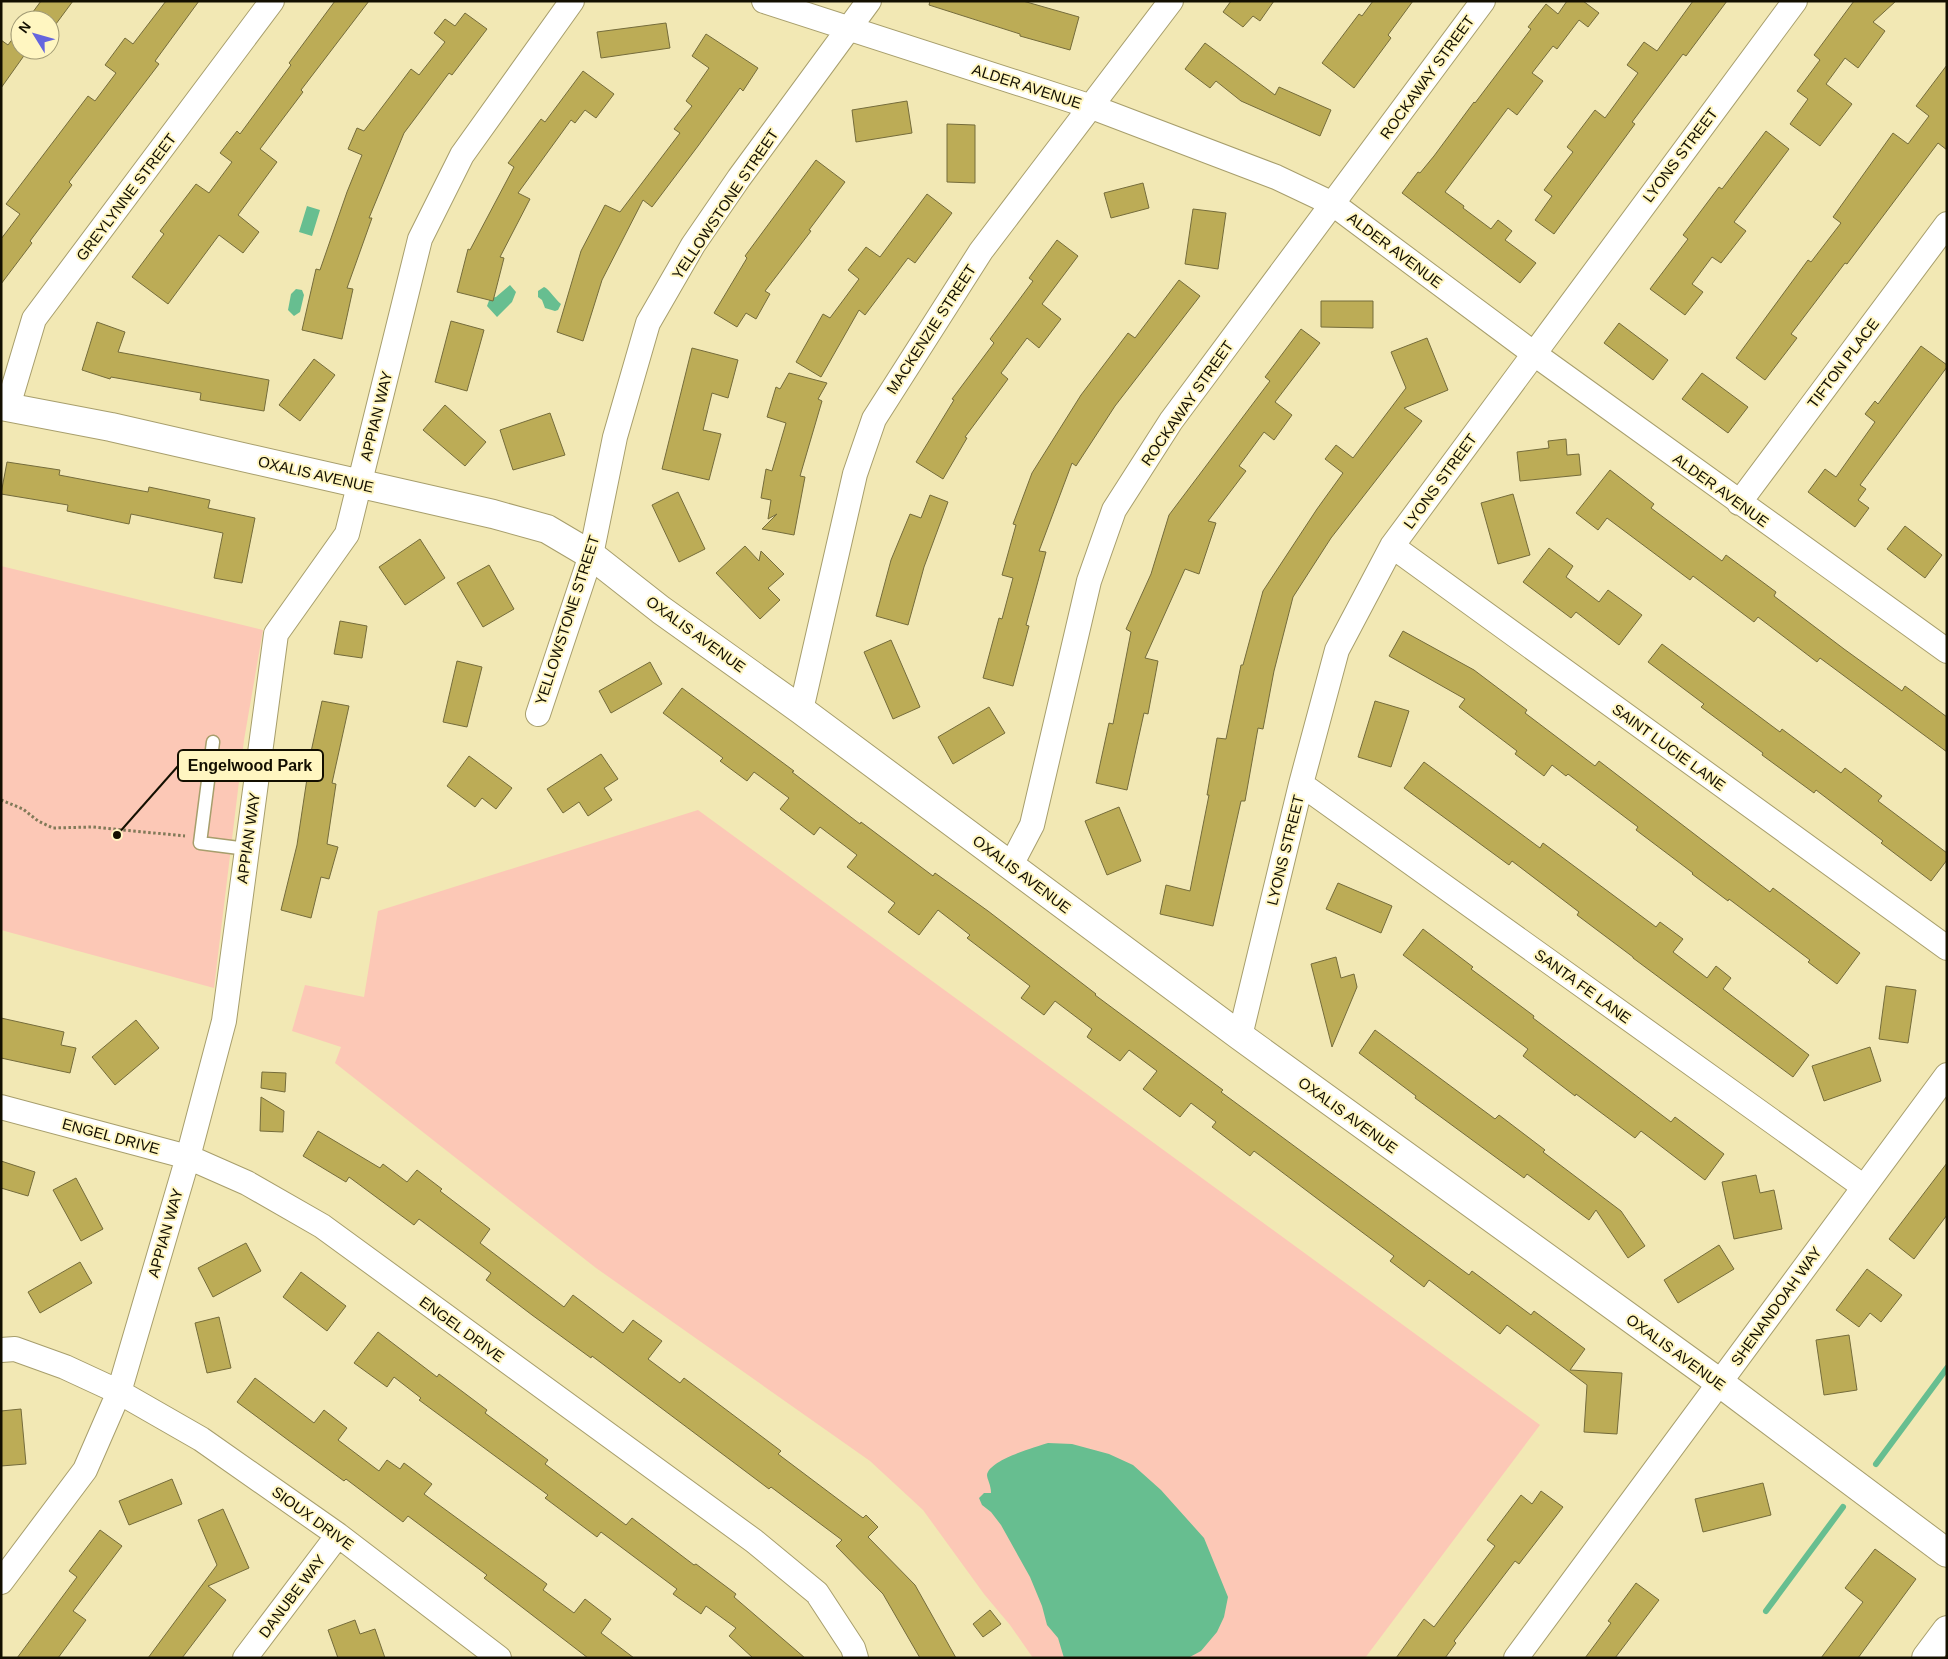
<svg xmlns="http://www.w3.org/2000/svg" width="1948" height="1659" font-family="Helvetica,sans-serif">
	<rect width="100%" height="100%" fill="#f2e8b4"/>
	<path fill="#fcc8b6" d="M 1,566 L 263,630 L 244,740 L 214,988 L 1,930 Z
		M 698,810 L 1540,1425 L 1365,1658 L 1033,1658 L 1010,1625 L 984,1594 L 923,1510 L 870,1461 L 596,1268 L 335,1063 L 341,1047 L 292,1031 L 305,985 L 364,997 L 378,911 Z"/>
	<path fill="#67be90" d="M 307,206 L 320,210 L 312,236 L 299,232 Z
		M 510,285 L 516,292 L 512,302 L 497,317 L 487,306 L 490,298 L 496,297 Z
		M 544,287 C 549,289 555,299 561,304 L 558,310 L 555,311 L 545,308 L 542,300 L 538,297 L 538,291 Z
		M 296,289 L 302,290 L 304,295 L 300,312 L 294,316 L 288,310 L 291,294 Z
		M 1048,1443 L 1072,1444 L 1109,1454 L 1133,1465 L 1161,1490 L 1204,1538 L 1228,1597 L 1224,1617 L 1217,1632 L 1201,1651 L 1188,1658 L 1064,1658 L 1058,1638 L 1047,1625 L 1042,1606 L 1030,1577 L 1001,1525 L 991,1512 L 982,1505 L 979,1498 L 984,1493 L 991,1493 C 991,1485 987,1479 987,1475 C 989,1460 1035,1447 1048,1443 Z"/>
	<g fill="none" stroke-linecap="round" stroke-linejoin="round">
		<path stroke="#67be90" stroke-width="6" d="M 1876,1464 L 1947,1368
			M 1766,1611 L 1843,1507"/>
	</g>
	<path fill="#bcac56" stroke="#756c3b" d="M 41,1 L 73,1 L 50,32 L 50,20 L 27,20 Z
		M 166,1 L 199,1 L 155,61 L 159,64 L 69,182 L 72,185 L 30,241 L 32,243 L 1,284 L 1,239 L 20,214 L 6,204 L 88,96 L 95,101 L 116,73 L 105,65 L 125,38 L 133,44 Z
		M 335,1 L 369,1 L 301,90 L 303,92 L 260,149 L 277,162 L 238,215 L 259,232 L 243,253 L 219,235 L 168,304 L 132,277 L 164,234 L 160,231 L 196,184 L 209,193 L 232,162 L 220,153 L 237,131 L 240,134 L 291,65 L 289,63 Z
		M 930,1 L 1023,1 L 1079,17 L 1070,50 L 1020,36 L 1020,34 L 929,5 Z
		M 1231,1 L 1274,1 L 1260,21 L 1253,16 L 1243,27 L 1223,12 Z
		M 1373,1 L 1413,1 L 1388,35 L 1391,38 L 1354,88 L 1322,63 L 1359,14 L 1362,16 Z
		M 1567,1 L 1583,1 L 1599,13 L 1588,27 L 1579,20 L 1557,49 L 1553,46 L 1532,73 L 1543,81 L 1517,115 L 1508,108 L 1445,192 L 1464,206 L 1463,208 L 1491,229 L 1498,220 L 1512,231 L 1505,240 L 1536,263 L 1520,283 L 1402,193 L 1418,172 L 1420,173 L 1434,156 L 1474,102 L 1475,103 L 1531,29 L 1528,27 L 1546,4 L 1558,14 Z
		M 1693,1 L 1727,1 L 1686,56 L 1683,54 L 1632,122 L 1635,124 L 1554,234 L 1535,220 L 1552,196 L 1544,190 L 1573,152 L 1567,147 L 1595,110 L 1605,118 L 1638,73 L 1627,65 L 1644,42 L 1657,51 Z
		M 1854,1 L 1896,1 L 1873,22 L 1885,31 L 1858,68 L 1845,58 L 1826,84 L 1852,104 L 1820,146 L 1790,124 L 1808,99 L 1797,91 L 1820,60 L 1814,55 Z
		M 465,13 L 487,29 L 452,75 L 449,73 L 404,133 L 369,218 L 372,218 L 347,288 L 353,289 L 342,339 L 302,330 L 316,269 L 320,270 L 347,192 L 362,155 L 348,149 L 357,128 L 364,131 L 411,69 L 419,75 L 445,42 L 434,33 L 445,19 L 455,26 Z
		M 666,23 L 670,48 L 601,58 L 597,32 Z
		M 20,29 L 20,50 L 28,50 L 1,88 L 1,40 L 8,45 Z
		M 706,34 L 758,68 L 743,91 L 740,88 L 698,146 L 652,207 L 643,200 L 602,280 L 583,341 L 557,332 L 581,251 L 605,205 L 620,212 L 680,133 L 674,129 L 692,106 L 686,101 L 709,68 L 692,56 Z
		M 1205,43 L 1275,95 L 1279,87 L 1331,110 L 1320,136 L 1241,101 L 1216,81 L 1210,88 L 1185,69 Z
		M 1947,65 L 1947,150 L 1938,143 L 1847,264 L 1845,263 L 1791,334 L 1797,338 L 1765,380 L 1736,358 L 1808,260 L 1811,262 L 1841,223 L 1833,217 L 1893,133 L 1908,144 L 1929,116 L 1916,106 Z
		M 583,71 L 614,94 L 596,118 L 585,110 L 575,123 L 571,120 L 518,193 L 530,199 L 500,257 L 504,258 L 493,301 L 457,292 L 468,249 L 470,250 L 514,167 L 508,163 L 541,119 L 545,122 Z
		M 907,101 L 912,133 L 856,142 L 852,110 Z
		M 947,124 L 975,125 L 975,183 L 947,182 Z
		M 1766,131 L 1789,149 L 1734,222 L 1746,231 L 1721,263 L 1712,257 L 1692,284 L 1703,292 L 1685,315 L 1650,289 L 1688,239 L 1683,235 L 1719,187 L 1722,189 Z
		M 816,160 L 845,182 L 809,230 L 811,231 L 765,291 L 770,294 L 756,319 L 746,313 L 737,327 L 714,313 L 747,258 L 745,256 Z
		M 1143,183 L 1149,208 L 1111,218 L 1104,193 Z
		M 927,194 L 952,213 L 915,263 L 908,258 L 865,315 L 859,310 L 821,377 L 796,362 L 823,314 L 830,318 L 859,279 L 848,270 L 866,247 L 880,257 Z
		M 1193,209 L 1226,213 L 1218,269 L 1185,264 Z
		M 1057,240 L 1078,256 L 1042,304 L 1061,319 L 1039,348 L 1027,338 L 1001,373 L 1008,379 L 965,437 L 967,438 L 943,479 L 916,462 L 954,400 L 952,399 L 994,343 L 990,339 L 1033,281 L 1029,278 Z
		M 1179,280 L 1200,296 L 1115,406 L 1076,466 L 1072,463 L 1039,551 L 1046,552 L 1026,625 L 1029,626 L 1013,686 L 983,678 L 999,618 L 1002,619 L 1013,578 L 1002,575 L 1016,525 L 1013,524 L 1032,473 L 1081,395 L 1128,333 L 1135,338 Z
		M 1321,301 L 1373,301 L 1373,328 L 1321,327 Z
		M 451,321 L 484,330 L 467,391 L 435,382 Z
		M 97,322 L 125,332 L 118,352 L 269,380 L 264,411 L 200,400 L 201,393 L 111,377 L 110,379 L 82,370 Z
		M 1619,323 L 1668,360 L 1653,380 L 1604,343 Z
		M 1301,329 L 1320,343 L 1275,402 L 1292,415 L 1274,440 L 1264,432 L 1239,466 L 1246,471 L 1208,521 L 1216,523 L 1199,574 L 1185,569 L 1145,658 L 1158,661 L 1148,714 L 1144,713 L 1127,790 L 1096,783 L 1109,723 L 1113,724 L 1131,632 L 1126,629 L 1151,574 L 1169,515 L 1270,381 L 1265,377 Z
		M 1427,338 L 1448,390 L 1404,408 L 1422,421 L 1331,538 L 1293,597 L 1274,671 L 1263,729 L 1258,728 L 1245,801 L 1241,801 L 1213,926 L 1160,914 L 1166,885 L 1190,891 L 1209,795 L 1207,795 L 1217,738 L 1226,739 L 1241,665 L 1243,665 L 1263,591 L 1317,509 L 1343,473 L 1325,459 L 1336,445 L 1353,458 L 1406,388 L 1391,352 Z
		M 1921,346 L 1947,365 L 1947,367 L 1860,485 L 1866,489 L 1858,500 L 1869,508 L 1855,527 L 1808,492 L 1825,469 L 1836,477 L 1875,422 L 1865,414 L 1875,401 L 1878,404 Z
		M 692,348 L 738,360 L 728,398 L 712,393 L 703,430 L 721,434 L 709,480 L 662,469 Z
		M 314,359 L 335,375 L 300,421 L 279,405 Z
		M 789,373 L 827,383 L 818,399 L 822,401 L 800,476 L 805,477 L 794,535 L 762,529 L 777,514 L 768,519 L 771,500 L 761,498 L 766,469 L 772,471 L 786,423 L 767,417 L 776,387 L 780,389 Z
		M 1702,373 L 1748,407 L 1728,433 L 1682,399 Z
		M 445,405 L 486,442 L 465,466 L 423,430 Z
		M 550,413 L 565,455 L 513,470 L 500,430 Z
		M 1566,439 L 1567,455 L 1579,454 L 1581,475 L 1520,481 L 1517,452 L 1549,448 L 1548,441 Z
		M 7,462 L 60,470 L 59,475 L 148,492 L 149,487 L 210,500 L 208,508 L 255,518 L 242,583 L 214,578 L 223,533 L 131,514 L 129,524 L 67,511 L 68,505 L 1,494 Z
		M 1610,470 L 1654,504 L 1651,508 L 1722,561 L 1726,555 L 1776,592 L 1774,596 L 1844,649 L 1902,691 L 1905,686 L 1947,717 L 1947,752 L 1820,658 L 1817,662 L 1758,617 L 1754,622 L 1693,576 L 1690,580 L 1607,518 L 1598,530 L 1576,513 Z
		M 678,492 L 705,549 L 679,562 L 652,505 Z
		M 1513,494 L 1530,555 L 1498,564 L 1481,503 Z
		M 930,495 L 948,502 L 924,567 L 908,625 L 876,616 L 891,560 L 910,514 L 921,518 Z
		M 1905,526 L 1942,555 L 1925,578 L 1887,549 Z
		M 420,539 L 445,578 L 405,605 L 379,567 Z
		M 745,546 L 759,561 L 761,551 L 784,574 L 768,588 L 780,600 L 760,619 L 716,573 Z
		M 1549,548 L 1573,566 L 1566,577 L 1599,602 L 1608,590 L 1642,615 L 1619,645 L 1576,612 L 1571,618 L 1523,582 Z
		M 489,565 L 514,609 L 483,627 L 457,583 Z
		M 340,621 L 367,626 L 362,658 L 334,654 Z
		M 1403,631 L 1474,670 L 1527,710 L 1525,713 L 1595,766 L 1599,761 L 1770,892 L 1773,888 L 1860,953 L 1837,984 L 1808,962 L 1810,960 L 1729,899 L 1728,901 L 1692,874 L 1693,873 L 1636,830 L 1638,827 L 1568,774 L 1566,776 L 1552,765 L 1544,776 L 1515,754 L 1517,751 L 1459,707 L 1465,699 L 1389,656 Z
		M 891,640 L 920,707 L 893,719 L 864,652 Z
		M 1662,644 L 1780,732 L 1782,729 L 1841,773 L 1845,768 L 1882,796 L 1878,801 L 1947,853 L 1947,860 L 1931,881 L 1881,843 L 1883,841 L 1816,790 L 1814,793 L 1762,755 L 1763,753 L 1701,707 L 1704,704 L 1648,662 Z
		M 457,661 L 482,667 L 467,727 L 443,722 Z
		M 650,662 L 662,684 L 611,713 L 599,691 Z
		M 682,688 L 794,771 L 792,772 L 860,824 L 861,822 L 933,876 L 935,873 L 988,911 L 1096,994 L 1095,995 L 1223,1090 L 1221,1092 L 1469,1275 L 1472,1271 L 1531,1315 L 1534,1311 L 1585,1349 L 1570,1370 L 1622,1373 L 1617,1434 L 1584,1432 L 1587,1385 L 1507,1325 L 1500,1334 L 1429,1280 L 1424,1287 L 1390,1261 L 1394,1256 L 1323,1203 L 1254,1151 L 1250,1156 L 1212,1127 L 1216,1122 L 1191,1103 L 1180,1117 L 1143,1089 L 1157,1071 L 1129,1050 L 1120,1061 L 1087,1037 L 1092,1029 L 1055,1001 L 1044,1015 L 1021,998 L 1030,986 L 967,938 L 970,935 L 938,910 L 919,935 L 888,912 L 895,903 L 847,867 L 857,855 L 820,827 L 814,835 L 780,809 L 789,798 L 754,772 L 747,781 L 720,761 L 723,758 L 663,713 Z
		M 322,701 L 349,706 L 332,783 L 336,784 L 327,844 L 338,847 L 329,879 L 321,877 L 311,918 L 281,910 L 297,845 L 311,752 Z
		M 1375,701 L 1409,711 L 1391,767 L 1358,757 Z
		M 989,707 L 1005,733 L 953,764 L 938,737 Z
		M 601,754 L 618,779 L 604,788 L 612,800 L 588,816 L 579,802 L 563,813 L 547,789 Z
		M 469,756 L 512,788 L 496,809 L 482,798 L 475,807 L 447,786 Z
		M 1424,762 L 1540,848 L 1543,843 L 1656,927 L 1660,922 L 1683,939 L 1673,952 L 1707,978 L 1716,966 L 1731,978 L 1723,989 L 1809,1055 L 1793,1077 L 1633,958 L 1633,957 L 1577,915 L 1579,912 L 1512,861 L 1509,865 L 1404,788 Z
		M 1119,807 L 1141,861 L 1107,875 L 1085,821 Z
		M 1338,883 L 1392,906 L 1381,933 L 1326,909 Z
		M 1423,929 L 1473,967 L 1471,969 L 1534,1016 L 1533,1018 L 1671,1122 L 1675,1117 L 1724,1154 L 1705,1180 L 1641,1131 L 1635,1138 L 1576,1094 L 1575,1096 L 1523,1056 L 1528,1049 L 1403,955 Z
		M 1336,957 L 1341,978 L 1354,974 L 1357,987 L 1332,1047 L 1311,964 Z
		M 1886,986 L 1916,990 L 1908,1043 L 1879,1039 Z
		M 1,1018 L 64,1032 L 61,1045 L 76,1048 L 70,1073 L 1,1058 Z
		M 136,1020 L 159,1048 L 115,1085 L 92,1057 Z
		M 1375,1030 L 1495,1119 L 1499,1115 L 1545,1150 L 1543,1152 L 1621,1211 L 1645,1246 L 1628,1258 L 1596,1210 L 1589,1220 L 1527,1174 L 1524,1178 L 1415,1098 L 1416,1096 L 1359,1053 Z
		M 1870,1047 L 1881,1081 L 1824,1101 L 1812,1066 Z
		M 262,1072 L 286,1073 L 285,1092 L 261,1088 Z
		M 261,1097 L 284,1111 L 283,1132 L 260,1131 Z
		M 318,1131 L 380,1168 L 383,1164 L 407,1182 L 417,1170 L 442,1189 L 440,1191 L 490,1229 L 480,1243 L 564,1307 L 573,1295 L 623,1333 L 633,1320 L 662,1341 L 648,1359 L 680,1383 L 684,1378 L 781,1451 L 778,1454 L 863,1518 L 866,1515 L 878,1527 L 868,1537 L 915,1585 L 956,1658 L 920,1658 L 883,1594 L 836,1546 L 842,1540 L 771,1487 L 769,1489 L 592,1356 L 591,1358 L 532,1315 L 486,1280 L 491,1273 L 419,1219 L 414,1225 L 349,1177 L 346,1182 L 303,1156 Z
		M 1,1161 L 35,1172 L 28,1196 L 1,1188 Z
		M 1947,1163 L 1947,1215 L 1914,1259 L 1889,1239 Z
		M 1756,1175 L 1760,1193 L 1774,1190 L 1782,1229 L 1734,1239 L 1722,1182 Z
		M 76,1178 L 103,1229 L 81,1241 L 53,1190 Z
		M 246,1243 L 261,1271 L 213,1297 L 198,1268 Z
		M 1719,1245 L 1734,1269 L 1678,1303 L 1664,1280 Z
		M 80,1262 L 92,1283 L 40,1313 L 28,1292 Z
		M 1867,1269 L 1902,1295 L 1881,1322 L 1870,1313 L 1859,1327 L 1836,1310 Z
		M 301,1272 L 346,1306 L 327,1331 L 283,1297 Z
		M 219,1317 L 231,1368 L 207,1373 L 195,1323 Z
		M 378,1332 L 437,1377 L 439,1374 L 487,1410 L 485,1413 L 548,1460 L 545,1464 L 626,1525 L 632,1518 L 694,1565 L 696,1564 L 736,1594 L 734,1597 L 805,1658 L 753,1658 L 729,1636 L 736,1628 L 706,1606 L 701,1614 L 673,1594 L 677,1589 L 601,1532 L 597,1537 L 545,1498 L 548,1495 L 419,1400 L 421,1398 L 394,1377 L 387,1387 L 354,1363 Z
		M 1849,1335 L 1857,1390 L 1824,1395 L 1816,1340 Z
		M 255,1378 L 314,1423 L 324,1410 L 347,1428 L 338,1440 L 379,1471 L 387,1460 L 400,1469 L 404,1463 L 432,1484 L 424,1494 L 547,1584 L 543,1590 L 574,1613 L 585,1599 L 611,1619 L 601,1633 L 634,1658 L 588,1658 L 484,1578 L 487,1575 L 408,1516 L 403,1522 L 346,1479 L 344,1481 L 288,1440 L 237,1402 Z
		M 21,1409 L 26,1464 L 1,1466 L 1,1411 Z
		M 172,1479 L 182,1504 L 129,1525 L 119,1501 Z
		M 1763,1483 L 1771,1515 L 1703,1532 L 1695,1499 Z
		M 1541,1491 L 1563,1507 L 1519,1564 L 1515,1561 L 1454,1641 L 1456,1643 L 1445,1658 L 1396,1658 L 1424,1619 L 1434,1627 L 1495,1546 L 1487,1540 L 1521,1495 L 1532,1504 Z
		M 223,1509 L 249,1568 L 208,1586 L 226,1600 L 182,1658 L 148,1658 L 217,1565 L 198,1520 Z
		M 100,1530 L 122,1546 L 73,1611 L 86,1620 L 58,1658 L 17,1658 L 77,1577 L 69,1571 Z
		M 1875,1549 L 1916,1579 L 1858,1658 L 1821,1658 L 1863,1602 L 1845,1588 Z
		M 1636,1583 L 1659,1600 L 1615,1658 L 1585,1658 L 1611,1623 L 1608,1621 Z
		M 990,1610 L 1001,1624 L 983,1637 L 973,1624 Z
		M 355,1620 L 360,1634 L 375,1629 L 385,1658 L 338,1658 L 328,1630 Z"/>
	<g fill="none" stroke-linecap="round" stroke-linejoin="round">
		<defs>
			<path id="service" d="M 213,742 L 200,843 L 247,849"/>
			<path id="minor" d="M 764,1 L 1092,107 L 1276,177 L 1333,204 L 1533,353 L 1947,651
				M 8,406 L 34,319 L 272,1
				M 1739,503 L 1947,224
				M 1392,546 L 1947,948
				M 801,710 L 855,474 L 874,419 L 981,251 L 1171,1
				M 538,714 L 591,555 L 615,437 L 648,323 L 693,245 L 739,178 L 869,1
				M 1301,784 L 1864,1187
				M 1011,865 L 1032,825 L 1089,581 L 1114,510 L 1171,421 L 1483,1
				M 1240,1036 L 1301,784 L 1337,650 L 1392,546 L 1795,1
				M 1,1107 L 188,1157 L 247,1183 L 322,1226 L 754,1541 L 817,1593 L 853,1648 L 856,1658
				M 1,1350 L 15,1349 L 65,1367 L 119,1392 L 201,1439 L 338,1535 L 499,1658
				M 1,1582 L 85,1470 L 119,1392 L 188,1157 L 224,1021 L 276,634 L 347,534 L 420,239 L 462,155 L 572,1
				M 245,1658 L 338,1535
				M 1516,1658 L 1947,1075"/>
			<path id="tertiary" d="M 1,406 L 111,427 L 493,514 L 547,529 L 591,555 L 661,610 L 801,710 L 1240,1036 L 1720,1383 L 1947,1553
				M 1926,1658 L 1947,1630"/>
		</defs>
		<use href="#service" stroke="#a79e6c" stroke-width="15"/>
		<use href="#minor" stroke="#a79e6c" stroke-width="26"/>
		<use href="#tertiary" stroke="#a79e6c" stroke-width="30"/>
		<path stroke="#807958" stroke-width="3" stroke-dasharray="2.5 2.5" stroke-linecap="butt" d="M 1,800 L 23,809 L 38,821 L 53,828 L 93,827 L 185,836"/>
		<use href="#service" stroke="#fff" stroke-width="12"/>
		<use href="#minor" stroke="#fff" stroke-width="24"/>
		<use href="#tertiary" stroke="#fff" stroke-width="28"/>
	</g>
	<g text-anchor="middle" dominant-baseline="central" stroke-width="4" stroke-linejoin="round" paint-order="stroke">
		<g font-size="15" fill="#130f00" stroke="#fff6c1">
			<text transform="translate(1427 77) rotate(-54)">ROCKAWAY STREET</text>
			<text transform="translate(1027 86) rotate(18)">ALDER AVENUE</text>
			<text transform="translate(1680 155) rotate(-53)">LYONS STREET</text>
			<text transform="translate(126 197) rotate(-53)">GREYLYNNE STREET</text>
			<text transform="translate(725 204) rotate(-56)">YELLOWSTONE STREET</text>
			<text transform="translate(1395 250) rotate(37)">ALDER AVENUE</text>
			<text transform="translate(931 329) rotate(-57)">MACKENZIE STREET</text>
			<text transform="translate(1843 363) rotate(-53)">TIFTON PLACE</text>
			<text transform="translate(1187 403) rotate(-55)">ROCKAWAY STREET</text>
			<text transform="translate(376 416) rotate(-76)">APPIAN WAY</text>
			<text transform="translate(316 474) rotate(13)">OXALIS AVENUE</text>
			<text transform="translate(1440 481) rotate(-54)">LYONS STREET</text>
			<text transform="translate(1721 490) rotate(36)">ALDER AVENUE</text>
			<text transform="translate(567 620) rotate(-72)">YELLOWSTONE STREET</text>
			<text transform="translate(696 634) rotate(36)">OXALIS AVENUE</text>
			<text transform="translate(1669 747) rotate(36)">SAINT LUCIE LANE</text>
			<text transform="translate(248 838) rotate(-82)">APPIAN WAY</text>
			<text transform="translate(1285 850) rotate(-76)">LYONS STREET</text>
			<text transform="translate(1022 874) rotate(37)">OXALIS AVENUE</text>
			<text transform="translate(1583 986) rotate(36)">SANTA FE LANE</text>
			<text transform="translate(1348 1115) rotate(36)">OXALIS AVENUE</text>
			<text transform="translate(111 1136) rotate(15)">ENGEL DRIVE</text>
			<text transform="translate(165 1233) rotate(-74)">APPIAN WAY</text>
			<text transform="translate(1776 1306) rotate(-54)">SHENANDOAH WAY</text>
			<text transform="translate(462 1329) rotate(36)">ENGEL DRIVE</text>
			<text transform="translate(1676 1352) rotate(36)">OXALIS AVENUE</text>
			<text transform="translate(313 1518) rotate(36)">SIOUX DRIVE</text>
			<text transform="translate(292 1596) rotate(-53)">DANUBE WAY</text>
		</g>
	</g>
	<path fill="none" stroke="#130f00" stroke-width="2" d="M117 835L178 766"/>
	<circle fill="#130f00" stroke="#fff6c1" stroke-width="2" cx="117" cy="835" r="5"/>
	<rect fill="#fff6c1" stroke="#130f00" stroke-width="2" x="178" y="750" width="145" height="31" rx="5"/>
	<g font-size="16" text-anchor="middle" font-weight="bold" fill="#130f00">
		<text x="250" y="771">Engelwood Park</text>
	</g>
	<rect width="1948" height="1659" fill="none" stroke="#130f00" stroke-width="5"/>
	<g transform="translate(35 35) rotate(307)"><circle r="24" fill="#fff6c1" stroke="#a19a74"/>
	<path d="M0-4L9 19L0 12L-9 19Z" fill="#6565de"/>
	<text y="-8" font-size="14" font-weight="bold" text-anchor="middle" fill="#130f00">N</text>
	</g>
</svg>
